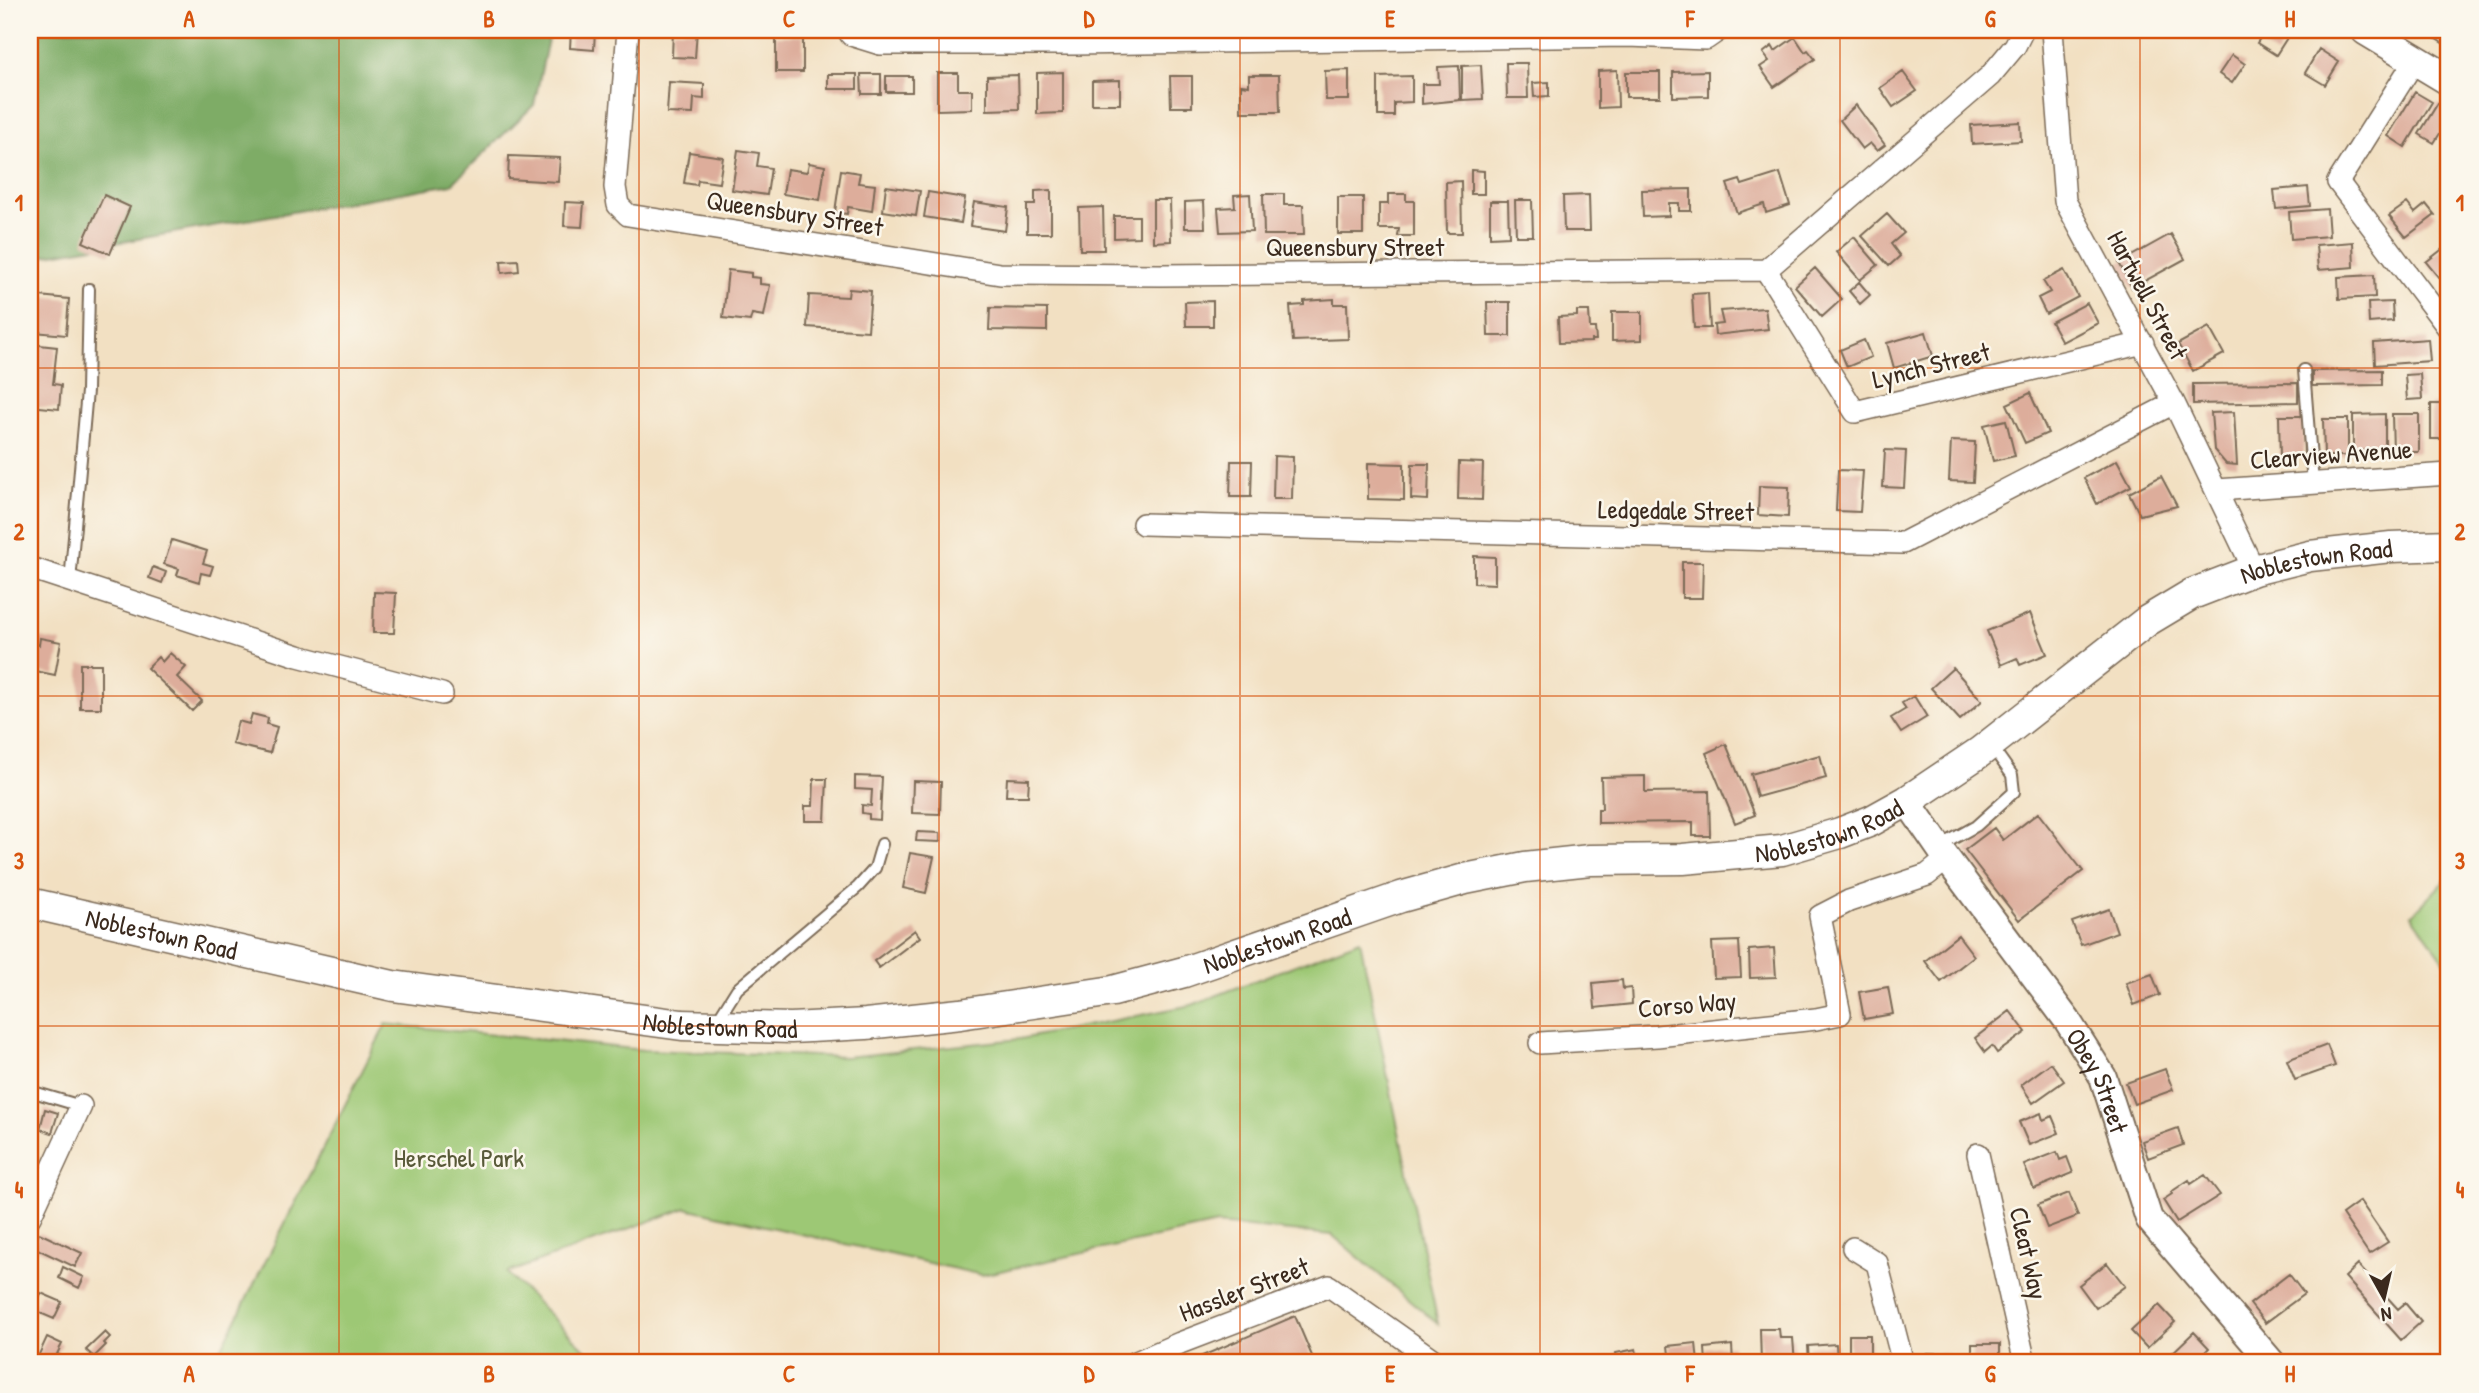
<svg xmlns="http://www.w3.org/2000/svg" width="2479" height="1393" font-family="'Patrick Hand',sans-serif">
	<rect width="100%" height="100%" fill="#fbf7ec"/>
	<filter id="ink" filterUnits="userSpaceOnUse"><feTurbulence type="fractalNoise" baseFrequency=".0143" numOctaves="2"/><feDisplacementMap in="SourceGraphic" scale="14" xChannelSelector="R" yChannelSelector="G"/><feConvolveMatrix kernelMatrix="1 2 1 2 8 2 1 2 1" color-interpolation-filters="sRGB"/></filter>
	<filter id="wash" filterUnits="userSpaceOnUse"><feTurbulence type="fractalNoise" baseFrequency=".00686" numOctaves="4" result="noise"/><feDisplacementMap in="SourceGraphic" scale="28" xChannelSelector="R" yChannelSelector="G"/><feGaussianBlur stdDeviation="1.57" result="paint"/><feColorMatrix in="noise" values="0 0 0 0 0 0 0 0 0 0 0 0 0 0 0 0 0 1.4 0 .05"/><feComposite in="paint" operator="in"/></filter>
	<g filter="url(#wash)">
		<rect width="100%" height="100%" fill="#f2e0c2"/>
		<path fill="#9dc874" stroke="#6c7949" stroke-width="2" d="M 2449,876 L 2449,967 L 2412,915 Z
			M 1360,940 L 1438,1324 L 1332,1235 L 1217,1224 L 982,1275 L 686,1208 L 507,1273 L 599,1363 L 214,1363 L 386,1024 L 644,1050 L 846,1057 L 1020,1039 L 1192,1005 Z"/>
		<path fill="#7eac66" stroke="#5c6b42" stroke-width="2" d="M 30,30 L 550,30 L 534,105 L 452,184 L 30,258 Z"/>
		<g id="blocks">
			<path fill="#ddad9b" d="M 571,30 L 595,30 L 594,50 L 570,48 Z
				M 673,30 L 697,30 L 695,58 L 672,57 Z
				M 2265,30 L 2292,30 L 2276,55 L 2257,43 Z
				M 2442,30 L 2449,30 L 2449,47 L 2436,39 Z
				M 776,36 L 803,36 L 803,72 L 776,72 Z
				M 1795,37 L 1805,52 L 1808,50 L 1815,59 L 1774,87 L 1760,67 L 1769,61 L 1763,53 L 1772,46 L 1775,51 Z
				M 2319,49 L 2339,62 L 2325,85 L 2305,73 Z
				M 2232,55 L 2245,64 L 2232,83 L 2219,74 Z
				M 1506,63 L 1527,63 L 1528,98 L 1507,98 Z
				M 1481,65 L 1483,99 L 1462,100 L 1462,66 Z
				M 1459,66 L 1460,100 L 1422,104 L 1422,84 L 1439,84 L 1438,67 Z
				M 1349,70 L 1349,100 L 1326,100 L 1325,71 Z
				M 1617,70 L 1618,107 L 1598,108 L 1598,71 Z
				M 1708,71 L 1708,96 L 1673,97 L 1673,72 Z
				M 1063,72 L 1063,113 L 1037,114 L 1037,73 Z
				M 1626,72 L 1660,72 L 1660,97 L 1626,97 Z
				M 1903,72 L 1917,91 L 1893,107 L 1880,88 Z
				M 937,73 L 958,73 L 958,90 L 972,90 L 972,109 L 937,110 Z
				M 828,74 L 857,74 L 857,89 L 828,89 Z
				M 861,74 L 881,74 L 881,94 L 862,94 Z
				M 1018,75 L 1019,109 L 987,110 L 987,76 Z
				M 1249,75 L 1279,75 L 1280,112 L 1241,112 L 1241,85 L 1249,86 Z
				M 886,76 L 912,76 L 912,92 L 886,92 Z
				M 1170,76 L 1192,76 L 1192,107 L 1171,107 Z
				M 1412,76 L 1412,102 L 1394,103 L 1394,116 L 1378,116 L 1378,77 Z
				M 1120,80 L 1120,104 L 1092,104 L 1092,81 Z
				M 669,82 L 704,84 L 704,99 L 694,98 L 693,114 L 667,113 Z
				M 1549,82 L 1549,96 L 1534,97 L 1533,83 Z
				M 2415,92 L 2432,102 L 2405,147 L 2388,136 Z
				M 2438,103 L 2449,110 L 2449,119 L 2434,143 L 2419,134 Z
				M 1856,105 L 1885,145 L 1877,151 L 1870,143 L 1862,149 L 1840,120 Z
				M 2020,122 L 2021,141 L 1972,144 L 1971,125 Z
				M 738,150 L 759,153 L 757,166 L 771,168 L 767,195 L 732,190 Z
				M 689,152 L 723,157 L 719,183 L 698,180 L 697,185 L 684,183 Z
				M 509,156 L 560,158 L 558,182 L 508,179 Z
				M 809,163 L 825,166 L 820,200 L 783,194 L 787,169 L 807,172 Z
				M 841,170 L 860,173 L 858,183 L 875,185 L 872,211 L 848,207 L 847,214 L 835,212 Z
				M 1471,170 L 1484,171 L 1484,194 L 1471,194 Z
				M 1780,173 L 1790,205 L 1766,213 L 1764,204 L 1737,213 L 1727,184 L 1740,180 L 1742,185 Z
				M 1461,181 L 1462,233 L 1447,233 L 1446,182 Z
				M 886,186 L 920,191 L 916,216 L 883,211 Z
				M 2308,187 L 2310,206 L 2276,209 L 2274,190 Z
				M 1691,189 L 1691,211 L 1679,211 L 1679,203 L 1669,203 L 1669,216 L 1643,217 L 1642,190 Z
				M 1051,190 L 1051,233 L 1027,233 L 1027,205 L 1035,205 L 1035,191 Z
				M 928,192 L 965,198 L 961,223 L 924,217 Z
				M 1250,194 L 1252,231 L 1220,232 L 1218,208 L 1235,207 L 1234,195 Z
				M 1263,194 L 1284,194 L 1284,205 L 1303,205 L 1304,235 L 1264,235 Z
				M 1388,194 L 1406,194 L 1406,201 L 1414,201 L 1414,236 L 1398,236 L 1399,229 L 1379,229 L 1379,204 L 1388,204 Z
				M 104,195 L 130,207 L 110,254 L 83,242 Z
				M 1589,195 L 1590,231 L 1564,231 L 1563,196 Z
				M 1338,197 L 1363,197 L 1363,234 L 1338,234 Z
				M 1153,200 L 1170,200 L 1171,241 L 1153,242 Z
				M 1515,200 L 1532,200 L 1533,236 L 1516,236 Z
				M 1204,201 L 1205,228 L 1185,228 L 1185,202 Z
				M 1490,201 L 1508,201 L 1509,236 L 1490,237 Z
				M 565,202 L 584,203 L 582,227 L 564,226 Z
				M 974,202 L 1008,207 L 1005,231 L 970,226 Z
				M 2407,203 L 2415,213 L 2426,204 L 2435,215 L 2406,237 L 2389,216 Z
				M 1103,207 L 1104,250 L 1080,250 L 1079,208 Z
				M 2327,209 L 2329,236 L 2291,239 L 2289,212 Z
				M 1887,214 L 1904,233 L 1891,244 L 1900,256 L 1889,266 L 1862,236 Z
				M 1114,216 L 1139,216 L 1139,237 L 1114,238 Z
				M 2171,234 L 2185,259 L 2132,288 L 2119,263 Z
				M 1854,237 L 1878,265 L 1860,280 L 1836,252 Z
				M 2353,242 L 2354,267 L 2318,270 L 2316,245 Z
				M 2449,244 L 2449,270 L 2439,278 L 2426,262 Z
				M 518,260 L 519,271 L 502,273 L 501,261 Z
				M 1815,268 L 1842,299 L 1822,317 L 1795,286 Z
				M 728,270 L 751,273 L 751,277 L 760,278 L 760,284 L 770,285 L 764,316 L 752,314 L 750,321 L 723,318 Z
				M 2064,270 L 2078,297 L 2046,314 L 2038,298 L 2050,292 L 2043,281 Z
				M 2374,275 L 2375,297 L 2339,299 L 2338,277 Z
				M 1859,282 L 1870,295 L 1860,304 L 1849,291 Z
				M 849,289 L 871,291 L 868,331 L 807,327 L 809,295 L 848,297 Z
				M 1708,293 L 1710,328 L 1694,328 L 1692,294 Z
				M 39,296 L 69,299 L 66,335 L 35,332 Z
				M 1334,299 L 1334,304 L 1347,304 L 1348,339 L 1293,341 L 1290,306 L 1304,305 L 1304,301 Z
				M 1213,301 L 1213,326 L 1186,326 L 1185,302 Z
				M 1487,302 L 1510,302 L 1510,336 L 1488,336 Z
				M 2392,302 L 2393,321 L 2369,323 L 2368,303 Z
				M 2087,303 L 2098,323 L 2062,342 L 2051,322 Z
				M 990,308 L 1047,309 L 1047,331 L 989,330 Z
				M 1765,308 L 1768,329 L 1715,335 L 1714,325 L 1723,324 L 1720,311 Z
				M 1577,311 L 1589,311 L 1590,328 L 1595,328 L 1596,340 L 1591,340 L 1591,342 L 1559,343 L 1558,317 L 1577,316 Z
				M 1612,312 L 1642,312 L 1642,340 L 1612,341 Z
				M 2209,327 L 2224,354 L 2193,371 L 2178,344 Z
				M 1926,332 L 1933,356 L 1894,368 L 1887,343 Z
				M 2428,339 L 2430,361 L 2375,365 L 2374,343 Z
				M 1864,340 L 1871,357 L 1847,367 L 1840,350 Z
				M 30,344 L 57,347 L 53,384 L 61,385 L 59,409 L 30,406 Z
				M 2382,370 L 2382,385 L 2312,386 L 2312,371 Z
				M 2420,374 L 2422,399 L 2407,400 L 2405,375 Z
				M 2298,383 L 2298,402 L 2193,404 L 2193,384 Z
				M 2030,393 L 2048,433 L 2025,443 L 2007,404 Z
				M 2431,404 L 2449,404 L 2449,439 L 2431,439 Z
				M 2234,412 L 2237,465 L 2226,464 L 2214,450 L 2211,413 Z
				M 2385,414 L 2385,450 L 2353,451 L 2353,415 Z
				M 2392,414 L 2419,414 L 2419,452 L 2393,452 Z
				M 2279,416 L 2303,416 L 2304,456 L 2280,457 Z
				M 2323,419 L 2348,419 L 2348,456 L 2324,456 Z
				M 2006,420 L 2015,456 L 1993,461 L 1984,425 Z
				M 1951,441 L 1975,442 L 1973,482 L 1949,481 Z
				M 1885,450 L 1906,451 L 1904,488 L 1883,487 Z
				M 1274,456 L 1293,457 L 1292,499 L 1273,499 Z
				M 2117,460 L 2131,486 L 2097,504 L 2084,478 Z
				M 1231,461 L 1252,461 L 1251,497 L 1230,497 Z
				M 1459,462 L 1483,463 L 1482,500 L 1458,499 Z
				M 1368,463 L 1404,464 L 1404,500 L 1368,499 Z
				M 1412,464 L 1429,464 L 1428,500 L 1411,499 Z
				M 1838,470 L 1863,471 L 1860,512 L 1836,511 Z
				M 2161,476 L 2177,506 L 2140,515 L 2129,493 Z
				M 1759,486 L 1789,487 L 1788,517 L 1758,515 Z
				M 172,540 L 207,551 L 203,563 L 213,566 L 210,575 L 201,573 L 199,582 L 177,575 L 179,569 L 164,564 Z
				M 1474,556 L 1495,557 L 1495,584 L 1474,583 Z
				M 1682,562 L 1703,562 L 1702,598 L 1682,598 Z
				M 153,567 L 166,572 L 162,583 L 149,578 Z
				M 374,592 L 396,593 L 394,633 L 373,633 Z
				M 2030,613 L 2047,654 L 2020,665 L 2017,658 L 2001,665 L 1987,631 Z
				M 40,638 L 61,642 L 55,675 L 30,670 L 30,643 L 39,645 Z
				M 170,653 L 186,667 L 177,677 L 202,701 L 192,711 L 147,668 L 158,657 L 162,662 Z
				M 80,664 L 101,664 L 101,708 L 80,708 Z
				M 1953,668 L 1982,701 L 1960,720 L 1931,688 Z
				M 1914,696 L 1927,717 L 1901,733 L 1891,718 L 1906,709 L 1902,703 Z
				M 252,714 L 268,718 L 267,724 L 277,727 L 270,753 L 232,744 L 238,721 L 249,724 Z
				M 1726,744 L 1755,815 L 1735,823 L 1706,753 Z
				M 1820,755 L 1826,778 L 1757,797 L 1751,774 Z
				M 855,776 L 882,777 L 880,820 L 869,819 L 869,814 L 862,813 L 862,805 L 871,806 L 872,790 L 855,789 Z
				M 1645,776 L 1645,792 L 1709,791 L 1710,836 L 1693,836 L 1693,822 L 1598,823 L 1598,809 L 1602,809 L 1601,777 Z
				M 1007,778 L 1029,779 L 1028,796 L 1006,796 Z
				M 814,779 L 827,779 L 825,821 L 805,821 L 805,806 L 813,806 Z
				M 913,781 L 941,782 L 940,814 L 912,813 Z
				M 2038,813 L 2083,871 L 2019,920 L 1965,850 L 1994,828 L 2003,840 Z
				M 917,832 L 940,833 L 940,842 L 916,841 Z
				M 910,853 L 934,857 L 926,893 L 903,888 Z
				M 2109,909 L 2117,932 L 2081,945 L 2072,922 Z
				M 915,930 L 920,937 L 879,968 L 874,961 Z
				M 1958,935 L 1974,956 L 1941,982 L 1925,961 Z
				M 1739,941 L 1741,977 L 1714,978 L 1712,942 Z
				M 1774,948 L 1776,977 L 1750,978 L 1749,950 Z
				M 2152,974 L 2160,995 L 2134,1005 L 2126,983 Z
				M 1622,980 L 1623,989 L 1631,988 L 1632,1004 L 1595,1008 L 1593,983 Z
				M 1888,987 L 1893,1014 L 1864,1019 L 1859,992 Z
				M 2010,1011 L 2026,1032 L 1997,1053 L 1992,1046 L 1985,1052 L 1975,1038 Z
				M 2327,1045 L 2335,1066 L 2295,1080 L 2287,1060 Z
				M 2051,1063 L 2064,1081 L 2033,1103 L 2021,1085 Z
				M 2165,1069 L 2173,1090 L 2134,1104 L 2126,1083 Z
				M 45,1109 L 58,1113 L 52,1133 L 40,1129 Z
				M 2041,1113 L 2043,1120 L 2052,1116 L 2059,1133 L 2029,1145 L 2019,1122 Z
				M 2178,1128 L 2183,1145 L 2148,1158 L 2142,1141 Z
				M 2057,1152 L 2060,1160 L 2067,1157 L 2073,1173 L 2034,1189 L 2024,1165 Z
				M 2205,1175 L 2220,1195 L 2177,1222 L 2163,1200 L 2172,1194 L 2171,1192 L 2189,1180 L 2191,1184 Z
				M 2069,1193 L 2078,1216 L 2047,1228 L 2038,1205 Z
				M 2360,1201 L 2388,1242 L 2369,1254 L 2342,1214 Z
				M 39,1233 L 82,1253 L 75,1267 L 33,1247 Z
				M 2107,1263 L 2125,1286 L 2096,1308 L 2079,1285 Z
				M 2358,1265 L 2398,1309 L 2405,1303 L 2421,1322 L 2401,1340 L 2345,1277 Z
				M 63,1267 L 84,1277 L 79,1288 L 59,1278 Z
				M 2289,1274 L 2304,1294 L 2265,1323 L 2250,1304 Z
				M 41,1293 L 62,1302 L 54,1319 L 33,1310 Z
				M 2159,1305 L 2175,1322 L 2147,1348 L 2131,1331 Z
				M 1295,1316 L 1315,1363 L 1186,1363 Z
				M 1760,1329 L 1779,1329 L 1780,1338 L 1793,1338 L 1795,1363 L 1761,1363 Z
				M 105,1332 L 110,1337 L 104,1343 L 106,1345 L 94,1357 L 86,1350 Z
				M 2194,1332 L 2209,1348 L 2194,1363 L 2174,1363 L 2168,1357 Z
				M 1849,1335 L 1870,1335 L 1870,1363 L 1849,1363 Z
				M 47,1337 L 62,1344 L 57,1354 L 61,1356 L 58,1363 L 35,1363 Z
				M 1696,1343 L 1698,1363 L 1670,1363 L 1668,1346 Z
				M 1836,1344 L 1837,1363 L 1809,1363 L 1808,1346 Z
				M 1972,1344 L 2000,1344 L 2000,1363 L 1972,1363 Z
				M 1732,1345 L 1733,1363 L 1706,1363 L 1705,1348 Z
				M 1636,1349 L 1639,1363 L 1618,1363 L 1616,1353 Z
				M 1927,1353 L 1948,1354 L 1947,1363 L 1927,1363 Z"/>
		</g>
	</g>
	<g filter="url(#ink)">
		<use href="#blocks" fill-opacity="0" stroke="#7b6a57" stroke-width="2"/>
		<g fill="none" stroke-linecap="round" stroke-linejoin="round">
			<defs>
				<path id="service" d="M 2304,370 L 2313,484
					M 70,582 L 87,391 L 89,289
					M 1940,846 L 1976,826 L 2014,792 L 2012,775 L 1992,747
					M 717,1021 L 737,989 L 858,887 L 875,868 L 882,844
					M 30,1091 L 81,1106"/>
				<path id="minor" d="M 628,30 L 615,187 L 618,205 L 628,215 L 1000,274 L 1161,275 L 1766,270 L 1990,76 L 2015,46 L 2023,30
					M 848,30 L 851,35 L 880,44 L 1074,44 L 1628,36 L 1706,39 L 1719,30
					M 2052,30 L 2065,201 L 2174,403 L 2254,570
					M 2415,60 L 2338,182 L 2449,329
					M 1766,270 L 1855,412 L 2143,343
					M 2217,490 L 2449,474
					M 1143,524 L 1903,543 L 2174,403
					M 30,568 L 298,656 L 442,694
					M 1540,1043 L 1657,1036 L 1816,1019 L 1840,1014 L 1820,916 L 1849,901 L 1927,875 L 1947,859
					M 1978,1154 L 2025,1363
					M 30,1217 L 81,1106
					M 1853,1248 L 1877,1263 L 1903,1363
					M 1134,1363 L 1180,1343 L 1329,1286 L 1438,1363"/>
				<g id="tertiary">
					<path id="s1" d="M 1907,801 L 1947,859 L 2067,1020 L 2103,1077 L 2149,1219 L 2272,1363"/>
				</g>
				<g id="secondary">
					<path d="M 2366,30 L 2449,80"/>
					<path id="s2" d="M 30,903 L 393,986 L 682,1025 L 791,1028 L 866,1024 L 960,1014 L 1113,991 L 1184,972 L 1401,897 L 1465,879 L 1525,867 L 1590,860 L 1683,859 L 1782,850 L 1840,833 L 1871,821 L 1907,801 L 1980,752 L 2147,621 L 2192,594 L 2254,570 L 2310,556 L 2391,547 L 2449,545"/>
				</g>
			</defs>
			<use href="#service" stroke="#7b6a57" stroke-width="14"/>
			<use href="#minor" stroke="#7b6a57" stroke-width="24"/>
			<use href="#tertiary" stroke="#7b6a57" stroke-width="30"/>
			<use href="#secondary" stroke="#7b6a57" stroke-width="33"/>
			<use href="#service" stroke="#fff" stroke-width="10"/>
			<use href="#minor" stroke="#fff" stroke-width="21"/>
			<use href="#tertiary" stroke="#fff" stroke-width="26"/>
			<use href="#secondary" stroke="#fff" stroke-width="30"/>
		</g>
	</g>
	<path fill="none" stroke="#d7540e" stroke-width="2" stroke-opacity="0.55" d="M 339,30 L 339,1363M 639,30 L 639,1363M 939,30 L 939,1363M 1240,30 L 1240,1363M 1540,30 L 1540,1363M 1840,30 L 1840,1363M 2140,30 L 2140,1363M 30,368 L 2449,368M 30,696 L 2449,696M 30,1026 L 2449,1026"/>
	<g text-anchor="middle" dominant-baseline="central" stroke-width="5" stroke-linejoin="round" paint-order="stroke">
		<g font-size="26" fill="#3b2a1e" stroke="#fbf7ec">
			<text transform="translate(795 213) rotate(9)">Queensbury Street</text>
			<text x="1355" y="246">Queensbury Street</text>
			<text transform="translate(2148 295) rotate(62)">Hartwell Street</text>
			<text transform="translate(1931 365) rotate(-14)">Lynch Street</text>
			<text transform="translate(2331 454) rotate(-4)">Clearview Avenue</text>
			<text transform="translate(1676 510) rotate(1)">Ledgedale Street</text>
			<text stroke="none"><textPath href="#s2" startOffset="2403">Noblestown Road</textPath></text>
			<text stroke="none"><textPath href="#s2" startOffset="1836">Noblestown Road</textPath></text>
			<text stroke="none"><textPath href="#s2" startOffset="135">Noblestown Road</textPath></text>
			<text stroke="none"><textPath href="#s2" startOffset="1269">Noblestown Road</textPath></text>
			<text transform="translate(1687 1004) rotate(-5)">Corso Way</text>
			<text stroke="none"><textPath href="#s2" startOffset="702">Noblestown Road</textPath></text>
			<text stroke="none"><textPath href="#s1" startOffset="340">Obey Street</textPath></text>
			<text transform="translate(2029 1253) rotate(77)">Cleat Way</text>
			<text transform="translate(1244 1289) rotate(-21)">Hassler Street</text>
		</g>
		<g font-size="26" fill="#585938" stroke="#fbf7ec">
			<text x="459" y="1157">Herschel Park</text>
		</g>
	</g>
	<rect width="2479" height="1393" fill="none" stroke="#fbf7ec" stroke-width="77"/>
	<g transform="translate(2384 1298) rotate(172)" stroke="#fbf7ec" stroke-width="5" paint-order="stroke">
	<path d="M0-5L12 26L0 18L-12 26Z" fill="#3b2a1e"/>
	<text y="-10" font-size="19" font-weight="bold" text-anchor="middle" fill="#3b2a1e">N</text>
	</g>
	<rect x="38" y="38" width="2402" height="1316" fill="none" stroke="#d7540e" stroke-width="2.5"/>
	<g font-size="23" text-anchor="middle" font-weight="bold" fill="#d7540e">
		<text x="189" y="27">A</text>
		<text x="489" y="27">B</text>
		<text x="789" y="27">C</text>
		<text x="1089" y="27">D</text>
		<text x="1390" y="27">E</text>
		<text x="1690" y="27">F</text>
		<text x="1990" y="27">G</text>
		<text x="2290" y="27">H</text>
		<text x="19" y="211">1</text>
		<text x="2460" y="211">1</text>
		<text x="19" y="540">2</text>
		<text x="2460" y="540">2</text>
		<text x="19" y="869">3</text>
		<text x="2460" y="869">3</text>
		<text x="19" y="1198">4</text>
		<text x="2460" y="1198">4</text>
		<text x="189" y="1382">A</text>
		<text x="489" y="1382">B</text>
		<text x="789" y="1382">C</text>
		<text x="1089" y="1382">D</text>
		<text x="1390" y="1382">E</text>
		<text x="1690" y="1382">F</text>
		<text x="1990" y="1382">G</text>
		<text x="2290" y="1382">H</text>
	</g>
</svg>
